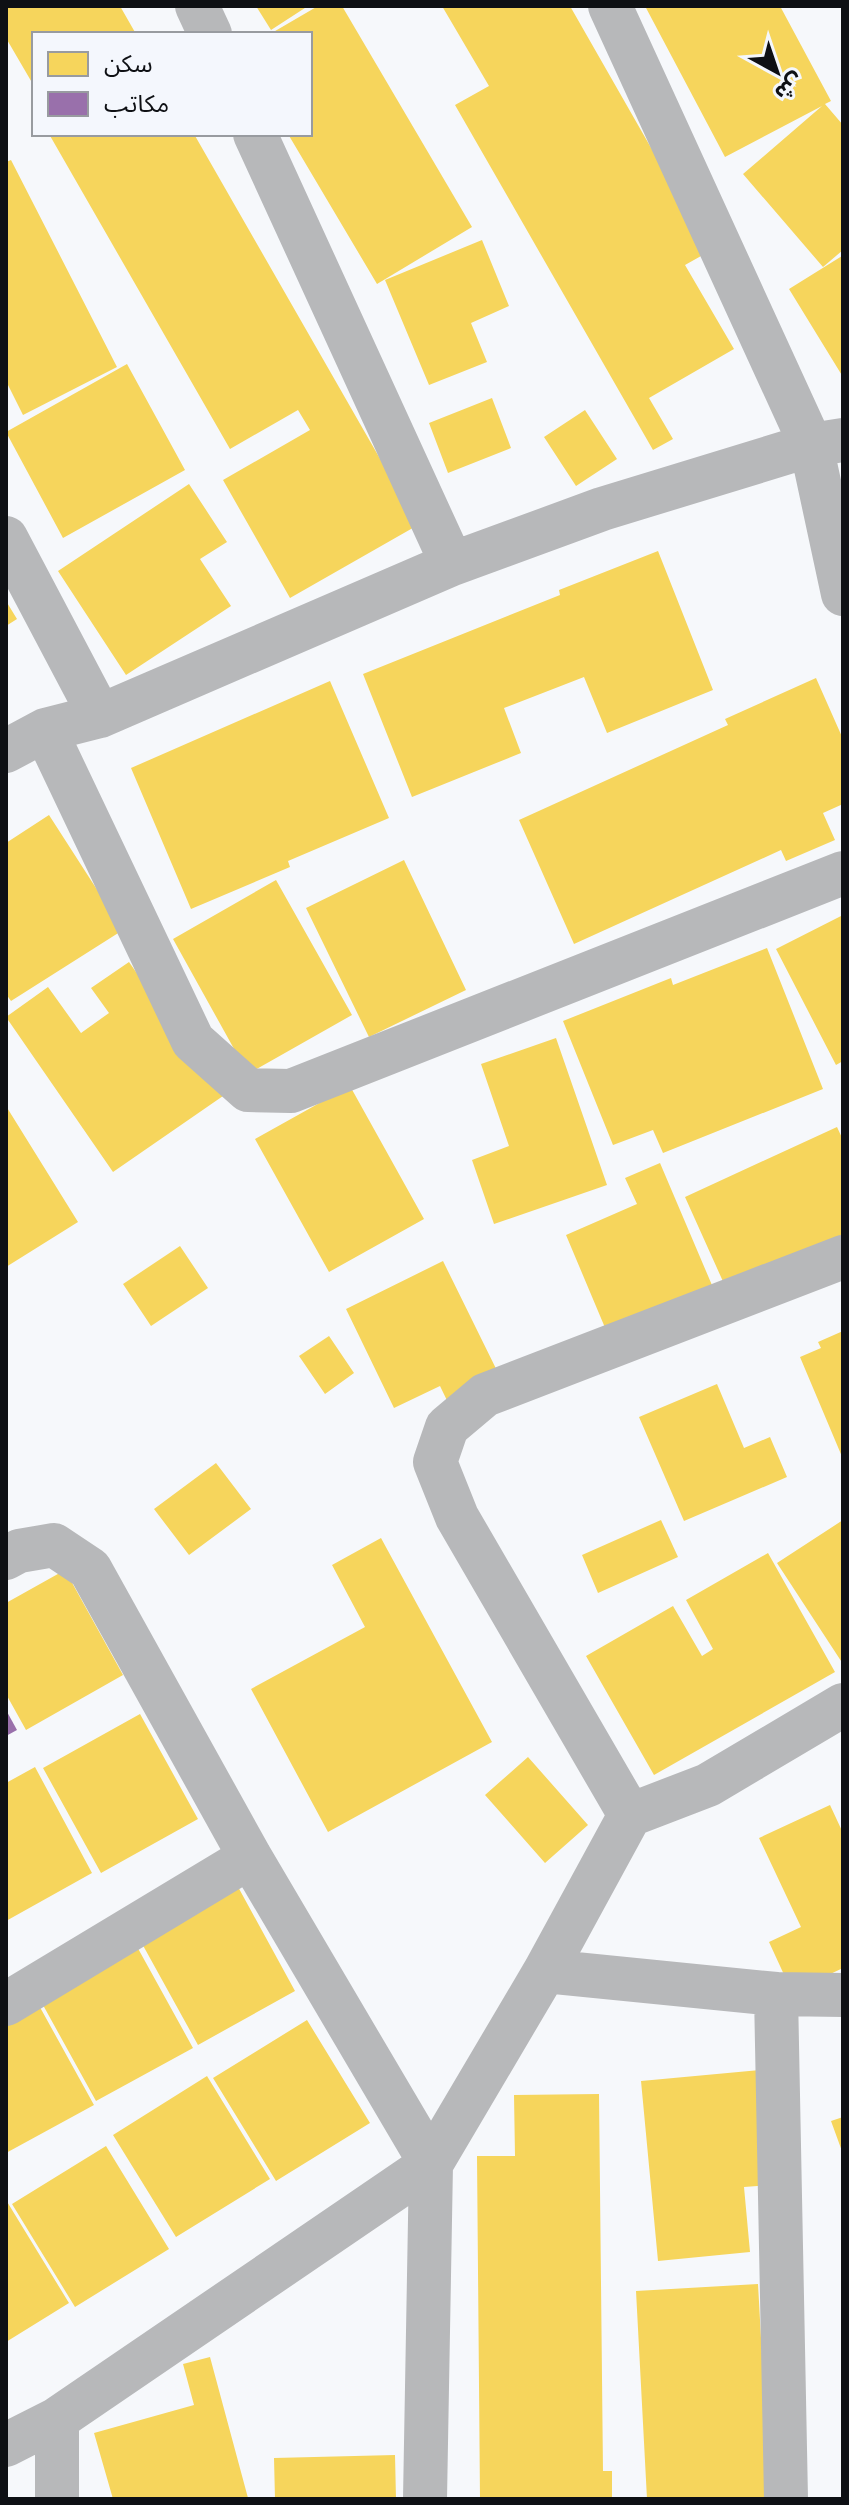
<svg xmlns="http://www.w3.org/2000/svg" width="849" height="2505" font-family="'Golos Text','Noto Sans Arabic',sans-serif">
	<rect width="100%" height="100%" fill="#f6f8fb"/>
	<path fill="#f6d55c" d="M 6,6 L 120,6 L 136,34 L 34,34 L 34,86 L 6,38 Z
		M 256,6 L 308,6 L 271,30 Z
		M 318,6 L 342,6 L 472,227 L 377,284 L 288,134 L 310,134 L 310,34 L 270,34 Z
		M 442,6 L 570,6 L 710,251 L 685,265 L 734,349 L 649,398 L 673,439 L 653,450 L 455,105 L 489,86 Z
		M 645,6 L 780,6 L 831,101 L 825,104 L 843,125 L 843,250 L 823,267 L 743,174 L 822,106 L 725,157 Z
		M 49,134 L 194,134 L 418,525 L 290,598 L 223,480 L 310,430 L 298,410 L 230,449 Z
		M 11,160 L 117,367 L 23,415 L 6,381 L 6,162 Z
		M 482,240 L 509,306 L 471,323 L 487,362 L 429,385 L 385,280 Z
		M 842,256 L 843,258 L 843,377 L 789,289 Z
		M 127,364 L 185,470 L 63,538 L 6,432 Z
		M 492,398 L 511,448 L 448,473 L 429,423 Z
		M 585,410 L 617,459 L 576,486 L 544,437 Z
		M 189,484 L 227,542 L 200,559 L 231,606 L 126,675 L 58,571 Z
		M 658,551 L 713,690 L 607,733 L 584,677 L 504,708 L 521,753 L 412,797 L 363,674 L 560,595 L 559,590 Z
		M 6,601 L 17,619 L 6,626 Z
		M 816,678 L 843,739 L 843,804 L 823,813 L 835,840 L 786,861 L 781,850 L 574,944 L 519,820 L 728,725 L 725,719 Z
		M 330,681 L 389,818 L 288,861 L 290,867 L 191,909 L 131,768 Z
		M 49,815 L 123,930 L 11,1001 L 6,994 L 6,843 Z
		M 404,860 L 466,990 L 369,1037 L 306,908 Z
		M 276,880 L 352,1015 L 248,1074 L 173,939 Z
		M 843,915 L 843,1061 L 836,1065 L 776,949 Z
		M 767,948 L 823,1089 L 663,1153 L 653,1130 L 613,1145 L 563,1021 L 671,978 L 673,985 Z
		M 129,962 L 223,1096 L 113,1172 L 6,1017 L 48,987 L 81,1033 L 109,1013 L 91,988 Z
		M 556,1038 L 607,1185 L 494,1224 L 472,1160 L 509,1146 L 481,1064 Z
		M 350,1086 L 424,1219 L 329,1272 L 255,1139 Z
		M 6,1106 L 78,1222 L 6,1267 Z
		M 837,1127 L 843,1140 L 843,1246 L 730,1297 L 685,1197 Z
		M 660,1163 L 720,1304 L 614,1349 L 566,1235 L 637,1204 L 625,1178 Z
		M 180,1246 L 208,1288 L 151,1326 L 123,1284 Z
		M 443,1261 L 508,1393 L 456,1419 L 440,1386 L 394,1408 L 346,1309 Z
		M 843,1331 L 843,1459 L 800,1357 L 821,1348 L 818,1342 Z
		M 329,1336 L 354,1373 L 325,1394 L 299,1356 Z
		M 717,1384 L 744,1448 L 770,1437 L 787,1477 L 684,1521 L 639,1417 Z
		M 216,1463 L 251,1509 L 189,1555 L 154,1509 Z
		M 661,1520 L 678,1557 L 598,1593 L 582,1555 Z
		M 843,1520 L 843,1664 L 777,1563 Z
		M 381,1538 L 492,1742 L 328,1832 L 251,1689 L 365,1627 L 332,1565 Z
		M 768,1553 L 835,1672 L 654,1775 L 586,1656 L 673,1606 L 702,1656 L 713,1649 L 686,1600 Z
		M 65,1570 L 123,1675 L 26,1730 L 6,1694 L 6,1603 Z
		M 140,1714 L 198,1819 L 101,1873 L 43,1768 Z
		M 528,1757 L 588,1825 L 545,1863 L 485,1795 Z
		M 35,1767 L 92,1873 L 6,1921 L 6,1783 Z
		M 830,1805 L 843,1833 L 843,1968 L 792,1992 L 769,1942 L 801,1927 L 759,1838 Z
		M 237,1885 L 295,1991 L 198,2045 L 140,1940 Z
		M 135,1943 L 193,2048 L 96,2101 L 38,1996 Z
		M 36,2000 L 94,2105 L 6,2153 L 6,2016 Z
		M 307,2020 L 370,2123 L 276,2181 L 213,2078 Z
		M 760,2070 L 770,2185 L 744,2187 L 750,2252 L 658,2261 L 641,2081 Z
		M 207,2076 L 270,2179 L 176,2237 L 113,2135 Z
		M 599,2094 L 603,2471 L 612,2471 L 612,2499 L 480,2499 L 477,2156 L 515,2156 L 514,2095 Z
		M 843,2117 L 843,2154 L 831,2121 Z
		M 106,2146 L 169,2249 L 75,2307 L 12,2204 Z
		M 6,2200 L 69,2303 L 6,2342 Z
		M 758,2284 L 770,2499 L 647,2499 L 636,2291 Z
		M 210,2357 L 248,2498 L 113,2499 L 94,2433 L 194,2405 L 183,2364 Z
		M 395,2455 L 396,2499 L 275,2499 L 274,2458 Z"/>
	<path fill="#9970ab" d="M 6,1710 L 17,1730 L 6,1736 Z"/>
	<g fill="none" stroke-linecap="round" stroke-linejoin="round">
		<path stroke="#b7b8ba" stroke-width="44" d="M 197,6 L 210,34
			M 610,6 L 811,445 L 843,594
			M 255,134 L 452,564
			M 6,538 L 100,716
			M 45,730 L 193,1041 L 248,1090 L 291,1091 L 843,873
			M 6,751 L 45,730 L 100,716 L 452,564 L 602,509 L 811,445 L 843,440
			M 6,1558 L 19,1551 L 54,1545 L 90,1569 L 250,1857 L 431,2164 L 425,2499
			M 630,1815 L 457,1517 L 435,1462 L 447,1427 L 485,1395 L 843,1257
			M 545,1971 L 776,1994 L 786,2499
			M 776,1994 L 843,1995
			M 6,2004 L 250,1857
			M 57,2419 L 57,2499
			M 6,2445 L 57,2419 L 431,2164 L 545,1971 L 630,1815 L 708,1785 L 843,1705"/>
	</g>
	<rect width="849" height="2505" fill="none" stroke="#0e1014" stroke-width="16"/>
	<rect x="32" y="32" width="280" height="104" fill="#f4f7fd" stroke="#989ba0" stroke-width="2"/>
	<rect x="48" y="52" width="40" height="24" fill="#f6d55c" stroke="#989ba0" stroke-width="2"/>
	<text x="104" y="72" font-size="24" fill="#0e1014">سكن</text>
	<rect x="48" y="92" width="40" height="24" fill="#9970ab" stroke="#989ba0" stroke-width="2"/>
	<text x="104" y="112" font-size="24" fill="#0e1014">مكاتب</text>
	<g transform="translate(777 72) rotate(140)" stroke="#f4f7fd" stroke-width="6" paint-order="stroke">
	<path d="M0-6L14 30L0 20L-14 30Z" fill="#0e1014"/>
	<text y="-12" font-size="22" font-weight="bold" text-anchor="middle" fill="#0e1014">ش</text>
	</g>
</svg>
